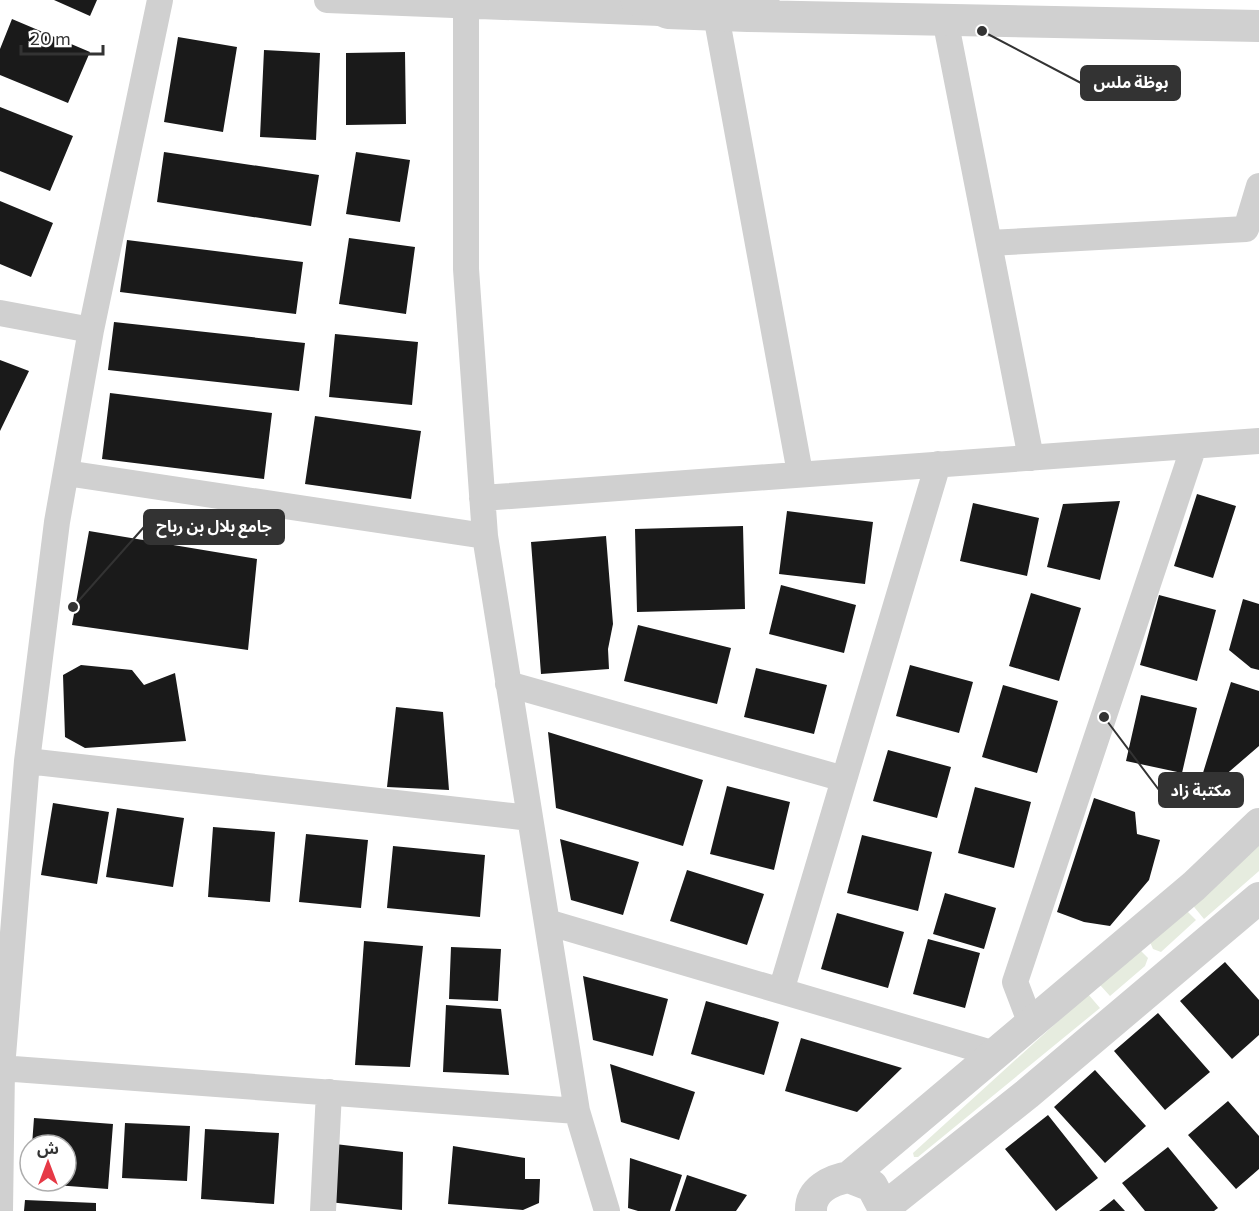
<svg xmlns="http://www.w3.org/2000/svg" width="1259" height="1211" font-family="Commissioner,'Noto Sans Arabic',sans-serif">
	<rect width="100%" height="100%" fill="#fff"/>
	<path fill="#e6ecdf" d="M 1259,843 L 1259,871 L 1204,919 L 1190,902 Z
		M 1185,909 L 1196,920 L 1161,952 L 1153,949 L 1150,942 Z
		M 1140,950 L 1148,958 L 1145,966 L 1110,996 L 1100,985 Z
		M 1088,994 L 1100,1008 L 918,1157 L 914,1157 L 913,1153 Z"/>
	<path fill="#1a1a1a" d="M 54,0 L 97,0 L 90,16 Z
		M 12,19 L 90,52 L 68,103 L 0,75 L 0,49 Z
		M 178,37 L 237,47 L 223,132 L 164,122 Z
		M 264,50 L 320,53 L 316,140 L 260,137 Z
		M 405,52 L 406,124 L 346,125 L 346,53 Z
		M 0,107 L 73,136 L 50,191 L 0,171 Z
		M 164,152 L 319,175 L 311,226 L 157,202 Z
		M 356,152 L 410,160 L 400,222 L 346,214 Z
		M 0,201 L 53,223 L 31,277 L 0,264 Z
		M 349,238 L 415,247 L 406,314 L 339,304 Z
		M 127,240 L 303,262 L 296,314 L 120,292 Z
		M 114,322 L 305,343 L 299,391 L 108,370 Z
		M 335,334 L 418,342 L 412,405 L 329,397 Z
		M 0,360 L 29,371 L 0,431 Z
		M 110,393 L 272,413 L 264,479 L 102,459 Z
		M 315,416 L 421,431 L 411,499 L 305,484 Z
		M 1197,494 L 1236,506 L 1213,578 L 1174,566 Z
		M 1120,501 L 1100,580 L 1047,567 L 1063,504 Z
		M 973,503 L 1039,518 L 1027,576 L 960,561 Z
		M 787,511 L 873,522 L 865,584 L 779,574 Z
		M 743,526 L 745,609 L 637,612 L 635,529 Z
		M 89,531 L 257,559 L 248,650 L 72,625 Z
		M 606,536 L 613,624 L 608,649 L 609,669 L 541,674 L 531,542 Z
		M 781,585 L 856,605 L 844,653 L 769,634 Z
		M 1031,593 L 1081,608 L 1059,681 L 1009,666 Z
		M 1159,595 L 1216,610 L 1197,681 L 1140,665 Z
		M 1243,599 L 1259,604 L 1259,670 L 1251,668 L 1229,650 Z
		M 638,625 L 731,648 L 717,704 L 624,681 Z
		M 81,665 L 132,670 L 144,685 L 175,673 L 186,741 L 85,748 L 65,737 L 63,675 Z
		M 910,665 L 973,682 L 959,733 L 896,716 Z
		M 756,668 L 827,685 L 814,734 L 744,717 Z
		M 1231,682 L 1259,691 L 1259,746 L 1194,802 Z
		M 1003,685 L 1058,701 L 1037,773 L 982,757 Z
		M 1141,695 L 1197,708 L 1182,773 L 1126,761 Z
		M 396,707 L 443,712 L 449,790 L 387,787 Z
		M 548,732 L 703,780 L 683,846 L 556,808 Z
		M 888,750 L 951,767 L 937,818 L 873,801 Z
		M 727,786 L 790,802 L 774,870 L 710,854 Z
		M 975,787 L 1031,802 L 1014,868 L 958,853 Z
		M 1094,798 L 1135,812 L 1137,834 L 1160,840 L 1149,880 L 1110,926 L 1084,922 L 1057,912 Z
		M 53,803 L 109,812 L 97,884 L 41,875 Z
		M 117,808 L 184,818 L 173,887 L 106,877 Z
		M 213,827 L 275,832 L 270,902 L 208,897 Z
		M 306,834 L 368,840 L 361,908 L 299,902 Z
		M 862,835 L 932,852 L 918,911 L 847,893 Z
		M 560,839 L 639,862 L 623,915 L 571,900 Z
		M 393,846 L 485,855 L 480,917 L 387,908 Z
		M 687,870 L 764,894 L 747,945 L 670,921 Z
		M 945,893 L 996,908 L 984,949 L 933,934 Z
		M 837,913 L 904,932 L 888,988 L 821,969 Z
		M 928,939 L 980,953 L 965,1008 L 913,994 Z
		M 364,941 L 423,946 L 410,1067 L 355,1065 Z
		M 451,947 L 501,949 L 498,1001 L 449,999 Z
		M 1225,962 L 1259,1000 L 1259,1035 L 1232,1059 L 1180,1001 Z
		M 583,976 L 668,999 L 653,1056 L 593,1040 Z
		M 706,1001 L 779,1022 L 764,1075 L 691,1054 Z
		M 446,1005 L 501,1009 L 509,1075 L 443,1072 Z
		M 1158,1013 L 1210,1072 L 1165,1110 L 1114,1051 Z
		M 801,1038 L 902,1068 L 857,1112 L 785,1091 Z
		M 610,1064 L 695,1092 L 679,1140 L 621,1122 Z
		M 1095,1070 L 1146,1126 L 1105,1163 L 1054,1107 Z
		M 1228,1101 L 1259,1136 L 1259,1169 L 1236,1189 L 1188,1135 Z
		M 1048,1115 L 1098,1178 L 1056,1211 L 1005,1149 Z
		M 34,1118 L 113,1124 L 108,1189 L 29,1183 L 66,1181 L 66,1145 L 32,1145 Z
		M 125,1123 L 190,1126 L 187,1181 L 122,1178 Z
		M 205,1129 L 279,1133 L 274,1204 L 201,1199 Z
		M 335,1144 L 403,1152 L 402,1210 L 329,1202 Z
		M 453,1146 L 525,1158 L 525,1179 L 540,1179 L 539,1203 L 523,1210 L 448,1204 Z
		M 1168,1147 L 1218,1208 L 1214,1211 L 1145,1211 L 1122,1183 Z
		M 630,1158 L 682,1175 L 670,1211 L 638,1211 L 628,1208 Z
		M 687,1175 L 747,1195 L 736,1211 L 675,1211 Z
		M 1114,1199 L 1125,1211 L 1099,1211 Z
		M 25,1200 L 96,1203 L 96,1211 L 24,1211 Z"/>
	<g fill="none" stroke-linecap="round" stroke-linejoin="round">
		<path stroke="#d0d0d0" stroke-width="26" d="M 327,0 L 660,13
			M 466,5 L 466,269 L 485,536 L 577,1111 L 607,1211
			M 716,15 L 800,473
			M 945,19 L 1031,458
			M 989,243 L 1246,229 L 1259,186
			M 0,313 L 91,330
			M 66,473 L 485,536
			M 482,498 L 1259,441
			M 508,684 L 844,779
			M 27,761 L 530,818
			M 547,922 L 995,1054
			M 781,991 L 938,464
			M 1031,1024 L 1015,982 L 1194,446
			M 0,1068 L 577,1111
			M 0,1211 L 2,1068 L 27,761 L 57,522 L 91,330 L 160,0
			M 323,1211 L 329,1092"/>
		<path stroke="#d0d0d0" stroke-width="32" d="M 636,0 L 668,13 L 748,16 L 765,7
			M 748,16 L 1259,26
			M 849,1177 L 1194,886 L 1259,824
			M 811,1211 C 810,1190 831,1180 849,1177 L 872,1186 L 885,1211
			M 888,1211 L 885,1207 L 1027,1094 L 1259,898"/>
	</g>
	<path fill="none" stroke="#333" stroke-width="2" d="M982 31L1081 83M73 607L144 527M1104 717L1159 790"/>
	<g fill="#333" stroke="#fff" stroke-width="2">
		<circle cx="982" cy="31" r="6"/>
		<circle cx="73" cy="607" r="6"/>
		<circle cx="1104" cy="717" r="6"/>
	</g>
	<g fill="#333" stroke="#333" stroke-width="2">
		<rect x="1081" y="66" width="99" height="34" rx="6"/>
		<rect x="144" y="510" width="140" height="34" rx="6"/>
		<rect x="1159" y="773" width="84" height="34" rx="6"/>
	</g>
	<g font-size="16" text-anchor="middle" font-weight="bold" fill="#fff">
		<text x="1131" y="88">بوظة ملس</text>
		<text x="214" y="532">جامع بلال بن رباح</text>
		<text x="1201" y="796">مكتبة زاد</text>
	</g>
	<g transform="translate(48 1163)"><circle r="28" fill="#ffffff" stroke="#adadad" stroke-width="1.5"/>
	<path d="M0-4.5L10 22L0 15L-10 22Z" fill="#e63946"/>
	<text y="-9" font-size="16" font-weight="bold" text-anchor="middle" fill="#333333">ش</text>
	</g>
	<path d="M21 45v9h82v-9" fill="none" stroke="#333333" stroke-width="3"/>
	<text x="30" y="45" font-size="18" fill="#333333" stroke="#ffffff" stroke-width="4.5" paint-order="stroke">20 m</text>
</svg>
